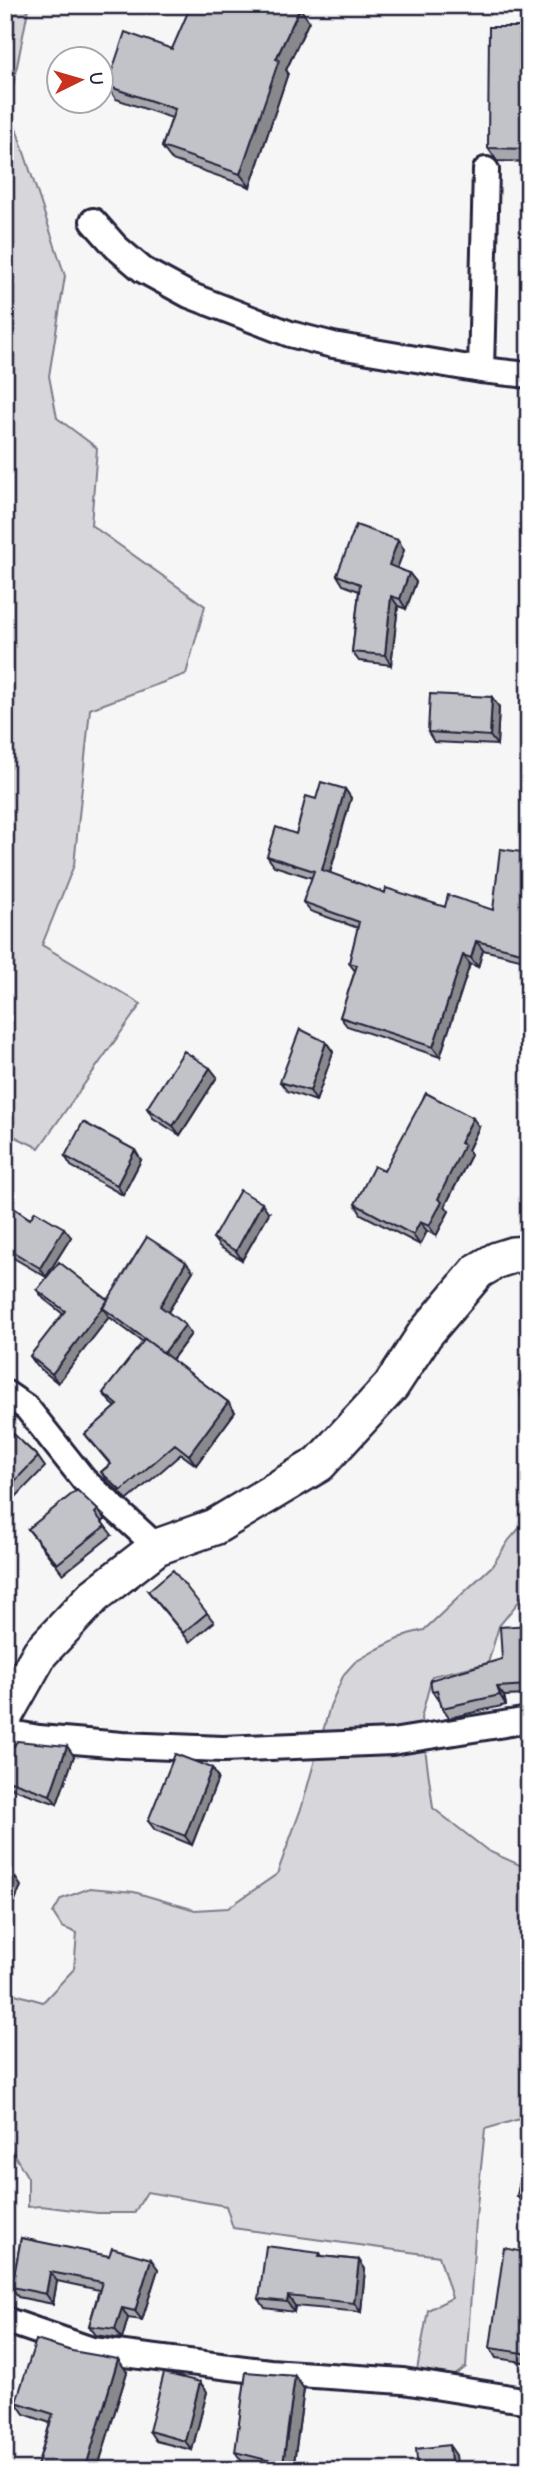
<svg xmlns="http://www.w3.org/2000/svg" width="534" height="2475" font-family="'Comic Neue',sans-serif">
	<rect width="100%" height="100%" fill="#f6f6f7"/>
	<filter id="ink" filterUnits="userSpaceOnUse"><feTurbulence type="fractalNoise" baseFrequency=".0143" numOctaves="2"/><feDisplacementMap in="SourceGraphic" scale="14" xChannelSelector="R" yChannelSelector="G"/><feConvolveMatrix kernelMatrix="1 2 1 2 8 2 1 2 1" color-interpolation-filters="sRGB"/></filter>
	<g filter="url(#ink)">
		<path fill="#d7d7db" stroke="#7c7c8b" stroke-width="2" d="M 5,5 L 29,5 L 9,107 L 65,276 L 49,376 L 57,418 L 97,448 L 91,525 L 205,606 L 186,674 L 90,709 L 74,865 L 42,945 L 141,1004 L 39,1148 L 5,1132 L 5,786 L 7,771 L 5,753 Z
			M 529,1367 L 529,1476 L 522,1400 L 518,1384 Z
			M 529,1517 L 529,1589 L 499,1626 L 488,1663 L 432,1676 L 421,1718 L 433,1808 L 488,1851 L 529,1869 L 529,2119 L 523,2118 L 485,2129 L 477,2206 L 466,2367 L 454,2376 L 427,2379 L 417,2370 L 428,2310 L 452,2298 L 439,2256 L 233,2228 L 226,2206 L 147,2192 L 134,2213 L 97,2213 L 41,2206 L 28,2207 L 28,2178 L 5,2139 L 5,1991 L 43,2002 L 74,1969 L 77,1933 L 62,1927 L 53,1913 L 61,1899 L 90,1888 L 134,1892 L 195,1910 L 228,1908 L 277,1874 L 302,1806 L 330,1706 L 344,1674 L 355,1662 L 378,1649 L 408,1634 L 424,1630 L 492,1566 L 509,1540 Z"/>
		<g fill="none" stroke-linecap="round" stroke-linejoin="round">
			<defs>
				<path id="street" d="M 486,170 L 481,370 L 529,375
					M 93,221 L 116,247 L 143,270 L 189,295 L 290,334 L 333,345 L 481,370
					M 5,1393 L 27,1408 L 84,1480 L 157,1547
					M 5,1732 L 39,1738 L 122,1745 L 223,1749 L 392,1742 L 529,1720
					M 5,2320 L 92,2350 L 270,2372 L 403,2381 L 529,2401"/>
				<path id="secondary" d="M 5,1715 L 40,1653 L 94,1596 L 157,1547 L 214,1527 L 319,1464 L 391,1386 L 425,1334 L 478,1271 L 497,1260 L 513,1255 L 529,1254"/>
			</defs>
			<use href="#street" stroke="#22223b" stroke-width="30"/>
			<use href="#secondary" stroke="#22223b" stroke-width="40"/>
			<use href="#street" stroke="#fff" stroke-width="24"/>
			<use href="#secondary" stroke="#fff" stroke-width="35"/>
		</g>
		<path fill="#a7a7ad" stroke="#22223b" stroke-width="2" d="M 309,21 L 286,70 L 288,73 L 250,187 L 172,160 L 162,147 L 172,118 L 116,99 L 107,86 L 172,49 Z
			M 529,27 L 529,162 L 497,161 L 488,148 Z
			M 398,540 L 404,550 L 397,568 L 409,573 L 416,582 L 406,609 L 398,606 L 391,665 L 359,661 L 352,652 L 359,591 L 343,585 L 337,575 Z
			M 499,707 L 497,745 L 434,742 L 428,732 Z
			M 345,789 L 351,798 L 330,873 L 385,893 L 445,907 L 493,910 L 528,961 L 483,950 L 478,967 L 470,964 L 440,1057 L 347,1026 L 340,1017 L 355,971 L 349,963 L 358,928 L 310,911 L 303,902 L 312,878 L 274,866 L 267,856 L 296,834 L 316,799 Z
			M 326,1042 L 333,1052 L 316,1101 L 287,1091 L 280,1082 Z
			M 210,1068 L 217,1077 L 180,1135 L 153,1118 L 147,1108 Z
			M 479,1127 L 468,1150 L 471,1155 L 445,1206 L 449,1211 L 436,1236 L 427,1231 L 420,1245 L 361,1214 L 355,1204 L 384,1171 Z
			M 65,1156 L 141,1160 L 123,1195 L 71,1166 Z
			M 5,1202 L 30,1219 L 71,1237 L 46,1277 L 5,1253 Z
			M 269,1213 L 242,1260 L 220,1247 L 213,1238 Z
			M 193,1271 L 168,1312 L 191,1334 L 172,1360 L 228,1402 L 235,1412 L 196,1465 L 181,1454 L 128,1500 L 107,1481 L 101,1472 L 110,1464 L 85,1434 L 116,1407 L 110,1402 L 103,1393 L 143,1342 L 109,1317 L 58,1383 L 37,1366 L 30,1356 L 63,1314 L 44,1299 L 37,1290 L 108,1300 Z
			M 5,1426 L 38,1457 L 45,1467 L 5,1508 Z
			M 98,1510 L 105,1520 L 102,1522 L 112,1535 L 63,1574 L 28,1529 Z
			M 148,1591 L 207,1613 L 214,1622 L 190,1642 Z
			M 529,1625 L 529,1695 L 504,1696 L 506,1705 L 449,1718 L 442,1708 L 440,1700 L 438,1700 L 432,1691 L 502,1659 Z
			M 5,1743 L 14,1746 L 74,1756 L 57,1804 L 5,1786 Z
			M 212,1768 L 218,1778 L 192,1845 L 155,1830 L 148,1821 Z
			M 528,2145 L 529,2207 L 524,2205 L 517,2196 Z
			M 21,2238 L 158,2269 L 142,2320 L 128,2318 L 122,2339 L 96,2335 L 89,2326 L 99,2290 L 57,2281 L 53,2304 L 18,2297 L 12,2287 Z
			M 320,2253 L 322,2256 L 359,2260 L 365,2269 L 361,2312 L 295,2306 L 294,2312 L 265,2308 L 259,2299 Z
			M 529,2253 L 529,2363 L 496,2358 L 490,2348 Z
			M 127,2372 L 97,2470 L 36,2470 L 50,2423 L 24,2414 L 16,2402 Z
			M 200,2382 L 207,2392 L 192,2450 L 156,2441 L 149,2431 Z
			M 304,2389 L 293,2470 L 264,2470 L 244,2464 L 235,2452 Z"/>
		<path fill="#88888d" stroke="#22223b" stroke-width="2" d="M 300,8 L 309,21 L 286,70 L 288,73 L 250,187 L 240,174 L 276,59 Z
			M 527,115 L 529,118 L 529,153 L 526,149 Z
			M 398,540 L 404,550 L 395,574 L 389,565 Z
			M 409,573 L 416,582 L 406,609 L 400,599 Z
			M 391,596 L 398,606 L 391,665 L 385,655 Z
			M 492,697 L 499,707 L 497,745 L 490,736 Z
			M 345,789 L 351,798 L 328,879 L 322,870 Z
			M 529,920 L 529,958 L 528,961 L 521,952 Z
			M 476,941 L 483,950 L 478,967 L 471,958 Z
			M 463,955 L 470,964 L 440,1057 L 433,1047 Z
			M 326,1042 L 333,1052 L 316,1101 L 310,1091 Z
			M 210,1068 L 217,1077 L 180,1135 L 173,1126 Z
			M 473,1118 L 479,1127 L 468,1150 L 471,1155 L 445,1206 L 449,1211 L 436,1236 L 429,1226 L 438,1199 L 460,1143 Z
			M 135,1150 L 141,1160 L 123,1195 L 117,1185 Z
			M 262,1203 L 269,1213 L 242,1260 L 236,1251 Z
			M 420,1222 L 427,1231 L 420,1245 L 413,1235 Z
			M 64,1228 L 71,1237 L 46,1277 L 40,1268 Z
			M 186,1262 L 193,1271 L 166,1315 L 160,1306 Z
			M 108,1300 L 103,1308 L 109,1317 L 58,1383 L 52,1374 Z
			M 185,1325 L 191,1334 L 170,1362 L 164,1353 Z
			M 228,1402 L 235,1412 L 196,1465 L 189,1455 Z
			M 497,1687 L 504,1696 L 506,1705 L 500,1695 Z
			M 67,1746 L 74,1756 L 57,1804 L 50,1795 Z
			M 212,1768 L 218,1778 L 192,1845 L 185,1836 Z
			M 15,1877 L 21,1886 L 6,1922 L 5,1899 Z
			M 151,2259 L 158,2269 L 142,2320 L 135,2311 Z
			M 359,2260 L 365,2269 L 361,2312 L 354,2303 Z
			M 50,2272 L 57,2281 L 53,2304 L 46,2294 Z
			M 288,2296 L 295,2306 L 294,2312 L 287,2302 Z
			M 122,2308 L 128,2318 L 122,2339 L 115,2329 Z
			M 118,2359 L 127,2372 L 97,2470 L 85,2470 Z
			M 295,2376 L 304,2389 L 293,2470 L 286,2470 L 283,2464 Z
			M 200,2382 L 207,2392 L 192,2450 L 185,2441 Z
			M 449,2445 L 456,2455 L 458,2470 L 452,2470 Z"/>
		<path fill="#c2c2c9" stroke="#22223b" stroke-width="2" d="M 191,5 L 295,5 L 300,8 L 276,59 L 279,60 L 240,174 L 162,147 L 175,109 L 107,86 L 125,32 L 172,49 Z
			M 489,27 L 529,27 L 529,115 L 527,115 L 526,149 L 488,148 Z
			M 356,525 L 398,540 L 389,565 L 409,573 L 400,599 L 391,596 L 385,655 L 352,652 L 360,584 L 337,575 Z
			M 430,694 L 492,697 L 490,736 L 428,732 Z
			M 321,782 L 345,789 L 322,870 L 385,893 L 386,888 L 445,907 L 448,895 L 493,910 L 500,849 L 529,853 L 529,920 L 521,952 L 476,941 L 471,958 L 463,955 L 433,1047 L 340,1017 L 357,965 L 349,963 L 359,922 L 303,902 L 314,871 L 267,856 L 276,827 L 296,834 L 306,796 L 316,799 Z
			M 300,1029 L 326,1042 L 310,1091 L 280,1082 Z
			M 184,1051 L 210,1068 L 173,1126 L 147,1108 Z
			M 426,1093 L 473,1118 L 460,1143 L 464,1145 L 438,1199 L 442,1202 L 429,1226 L 420,1222 L 413,1235 L 355,1204 L 374,1166 L 384,1171 Z
			M 83,1122 L 135,1150 L 117,1185 L 65,1156 Z
			M 240,1190 L 262,1203 L 236,1251 L 213,1238 Z
			M 5,1202 L 30,1219 L 35,1211 L 64,1228 L 40,1268 L 5,1247 Z
			M 147,1237 L 186,1262 L 160,1306 L 185,1325 L 164,1353 L 103,1308 Z
			M 59,1262 L 108,1300 L 52,1374 L 30,1356 L 65,1311 L 37,1290 Z
			M 145,1339 L 228,1402 L 189,1455 L 175,1444 L 121,1491 L 101,1472 L 111,1464 L 85,1434 L 118,1405 L 103,1393 Z
			M 5,1426 L 38,1457 L 5,1491 Z
			M 77,1490 L 98,1510 L 95,1513 L 105,1526 L 57,1564 L 28,1529 Z
			M 173,1570 L 207,1613 L 183,1633 L 148,1591 Z
			M 529,1625 L 529,1685 L 497,1687 L 500,1695 L 442,1708 L 437,1690 L 432,1691 L 430,1680 L 502,1659 L 500,1627 Z
			M 17,1741 L 67,1746 L 50,1795 L 5,1779 L 5,1743 L 14,1746 Z
			M 175,1754 L 212,1768 L 185,1836 L 148,1821 Z
			M 5,1873 L 15,1877 L 5,1899 Z
			M 528,2145 L 529,2146 L 529,2199 L 517,2196 Z
			M 21,2238 L 109,2256 L 112,2248 L 151,2259 L 135,2311 L 122,2308 L 115,2329 L 89,2326 L 102,2282 L 50,2272 L 46,2294 L 12,2287 Z
			M 266,2246 L 320,2253 L 319,2256 L 359,2260 L 354,2303 L 288,2296 L 287,2302 L 259,2299 Z
			M 504,2248 L 529,2253 L 529,2354 L 490,2348 Z
			M 36,2340 L 72,2351 L 118,2359 L 85,2470 L 36,2470 L 53,2414 L 16,2402 Z
			M 246,2372 L 295,2376 L 283,2464 L 235,2452 Z
			M 164,2373 L 200,2382 L 185,2441 L 149,2431 Z
			M 449,2445 L 452,2470 L 418,2470 L 416,2449 Z"/>
	</g>
	<rect width="534" height="2475" fill="none" stroke="#fff" stroke-width="28"/>
	<rect x="14" y="14" width="506" height="2447" fill="none" stroke="#22223b" stroke-width="2.5" filter="url(#ink)"/>
	<g transform="translate(80 80) rotate(85)"><circle r="33" fill="#ffffff" stroke="#a7a7b1" stroke-width="2"/>
	<path d="M0-5L12 26L0 18L-12 26Z" fill="#c8321e"/>
	<text y="-10" font-size="19" font-weight="bold" text-anchor="middle" fill="#22223b">U</text>
	</g>
</svg>
